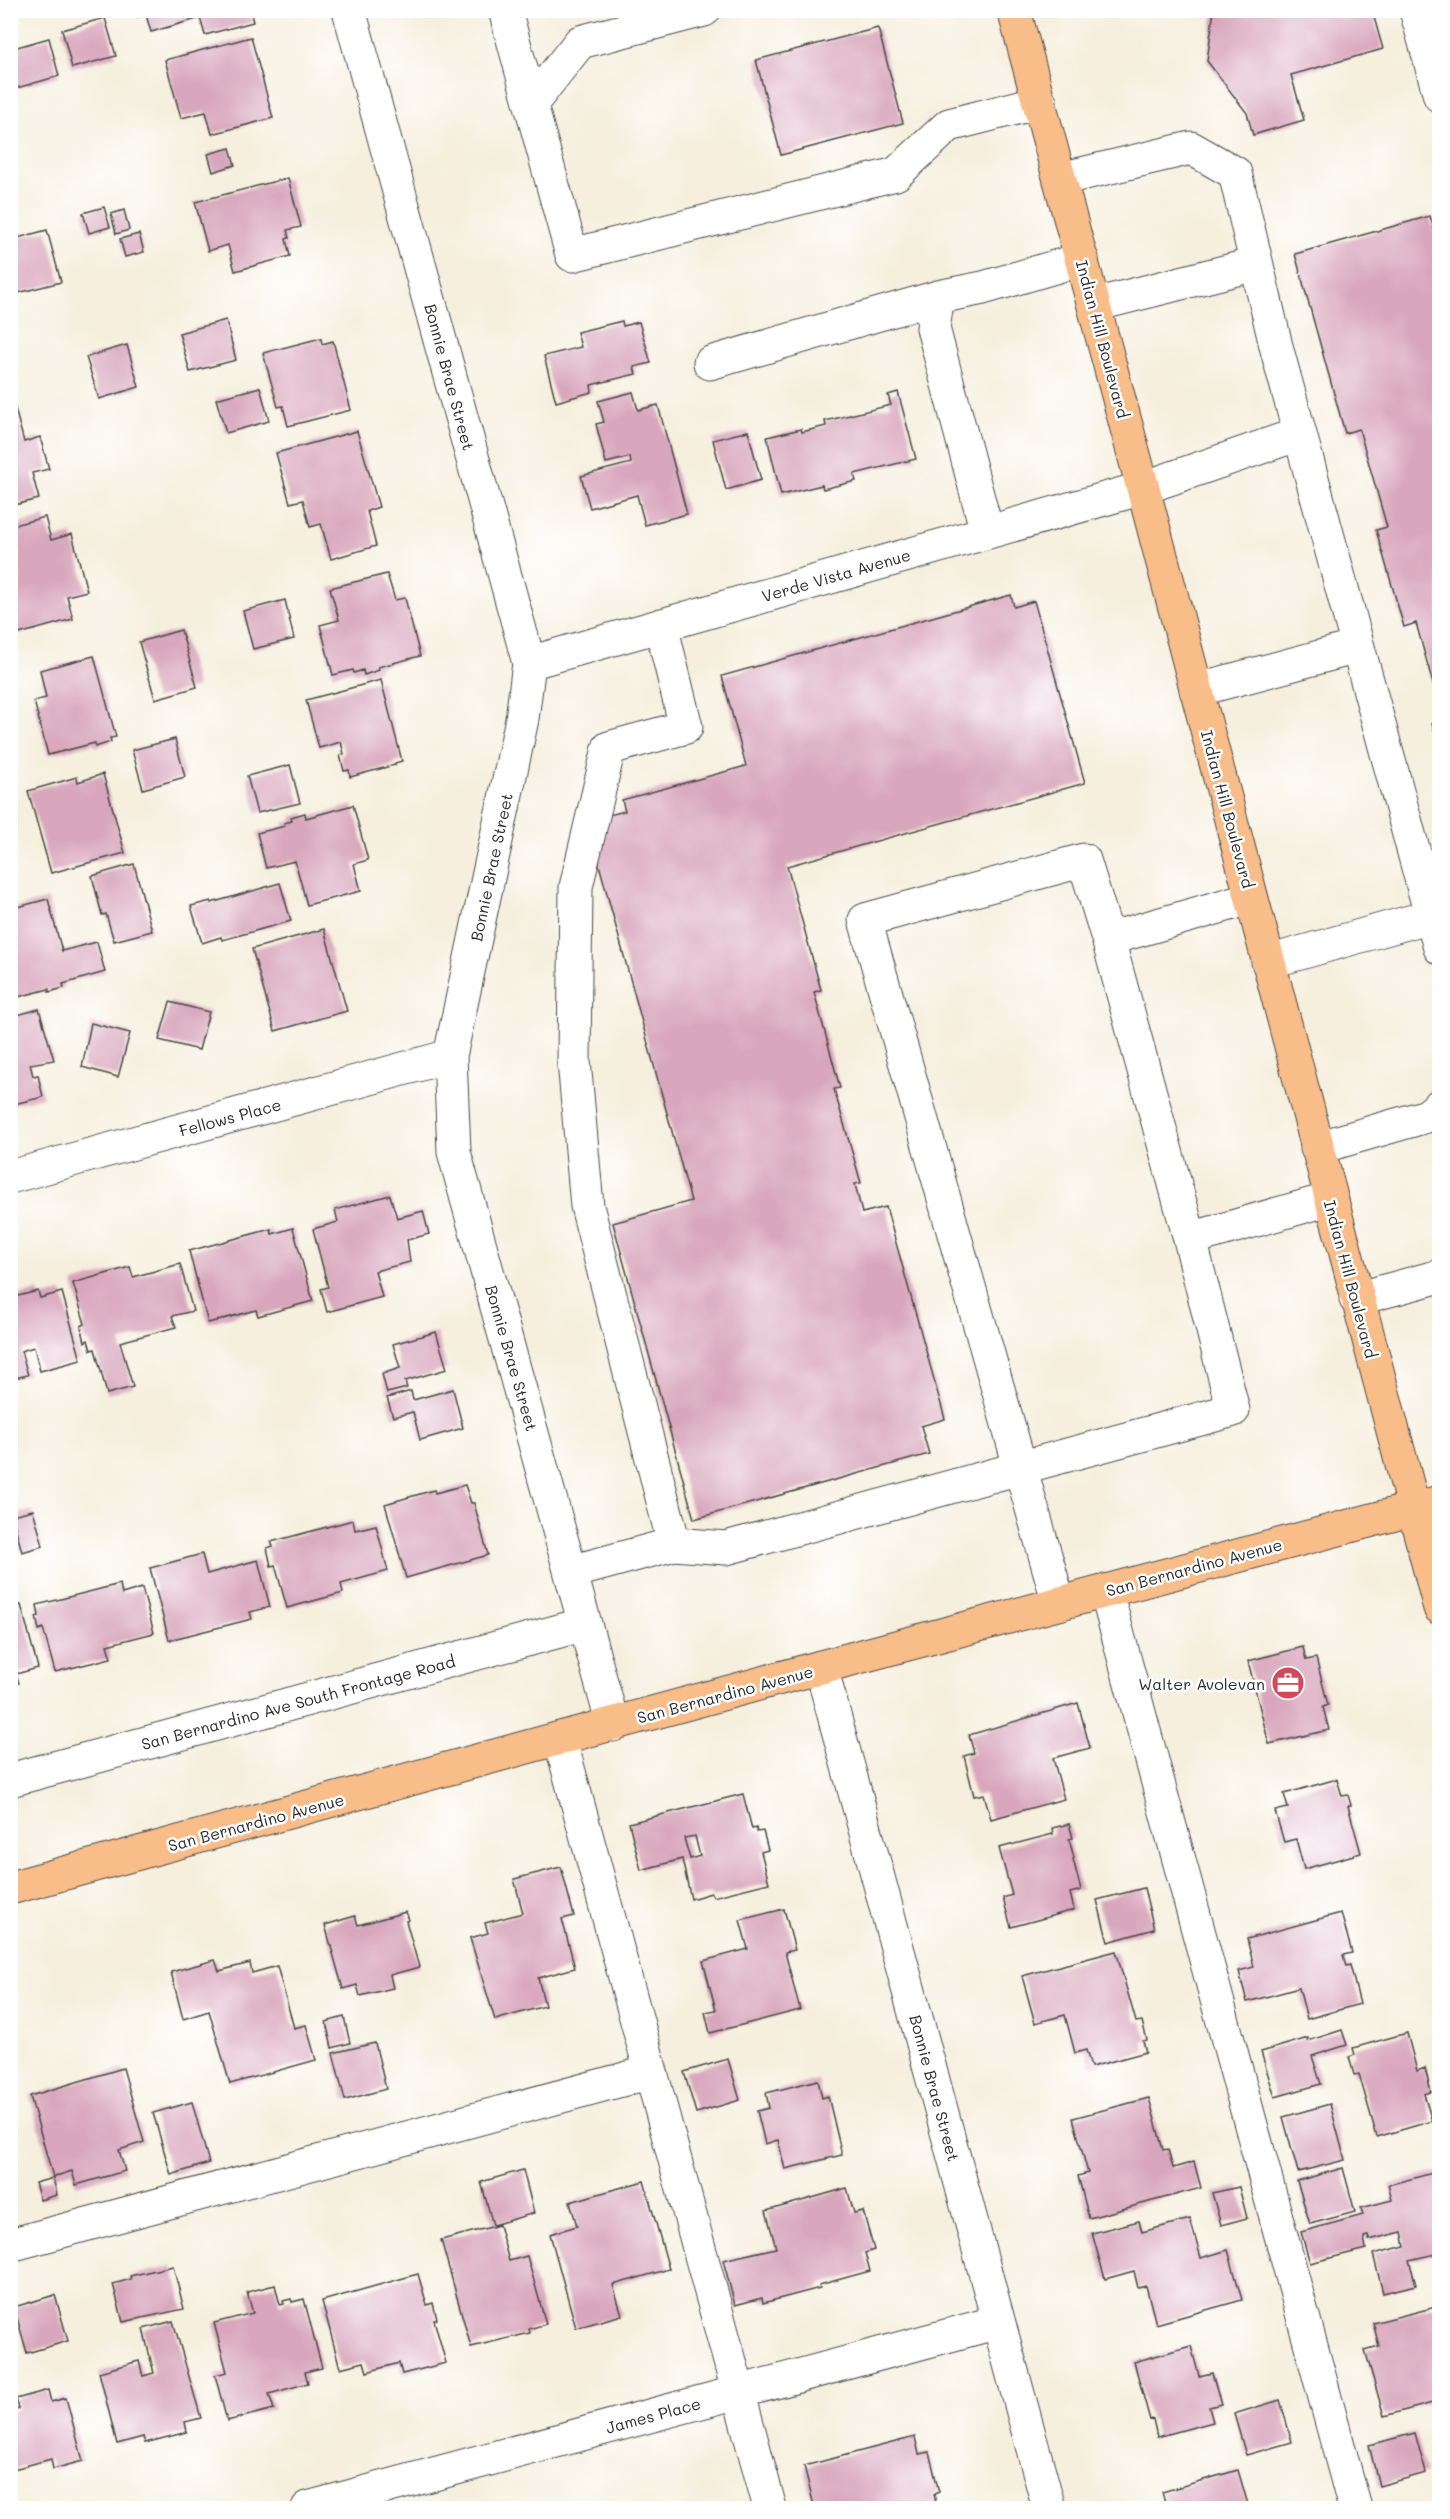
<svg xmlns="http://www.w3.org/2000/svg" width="1450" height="2519" font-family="Mali,sans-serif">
	<rect width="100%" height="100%" fill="#fff"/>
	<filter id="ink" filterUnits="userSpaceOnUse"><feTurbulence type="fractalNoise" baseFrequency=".0167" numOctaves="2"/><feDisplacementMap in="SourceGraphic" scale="12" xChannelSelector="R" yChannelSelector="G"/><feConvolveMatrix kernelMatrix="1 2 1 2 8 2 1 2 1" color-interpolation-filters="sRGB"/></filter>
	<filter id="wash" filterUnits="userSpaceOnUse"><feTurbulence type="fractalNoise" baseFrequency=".008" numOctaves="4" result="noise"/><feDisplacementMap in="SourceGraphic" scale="24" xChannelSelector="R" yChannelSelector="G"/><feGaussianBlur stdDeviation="1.35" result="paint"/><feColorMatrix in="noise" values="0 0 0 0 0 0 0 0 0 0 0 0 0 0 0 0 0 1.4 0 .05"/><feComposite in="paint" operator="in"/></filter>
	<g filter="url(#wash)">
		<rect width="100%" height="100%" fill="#f6efde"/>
		<g id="blocks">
			<path fill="#d9a7bd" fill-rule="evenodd" d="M 136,10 L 250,10 L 253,22 L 205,35 L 200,18 L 151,32 L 146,15 L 137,17 Z
				M 1214,10 L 1372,10 L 1383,49 L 1291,75 L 1304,120 L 1253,135 L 1247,113 L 1207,61 Z
				M 105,18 L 116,56 L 72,68 L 62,30 Z
				M 878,28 L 903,123 L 781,155 L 756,60 Z
				M 251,37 L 273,118 L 212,134 L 206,112 L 181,118 L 165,60 Z
				M 49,38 L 59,76 L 10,90 L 10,49 Z
				M 230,148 L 235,165 L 213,172 L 208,154 Z
				M 288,178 L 301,227 L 287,230 L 289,238 L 286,239 L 290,256 L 235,271 L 228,245 L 208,251 L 195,202 Z
				M 104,207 L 110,227 L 89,233 L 83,213 Z
				M 124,210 L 129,230 L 116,234 L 111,214 Z
				M 1430,216 L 1440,248 L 1439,705 L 1416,623 L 1404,627 L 1376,530 L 1387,527 L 1359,429 L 1345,433 L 1295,254 Z
				M 47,230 L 61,282 L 10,295 L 10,240 Z
				M 139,234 L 144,252 L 125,257 L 120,239 Z
				M 226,320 L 236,360 L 190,372 L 179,333 Z
				M 622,321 L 623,326 L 639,322 L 651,363 L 634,367 L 636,374 L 591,385 L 592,392 L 556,402 L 544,356 L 581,347 L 577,332 Z
				M 321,338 L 322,344 L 333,341 L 351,410 L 288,426 L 283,406 L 278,407 L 263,353 Z
				M 127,345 L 139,387 L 99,399 L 86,357 Z
				M 260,387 L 269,421 L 226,433 L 216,399 Z
				M 10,390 L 24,442 L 40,437 L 49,469 L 32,473 L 39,499 L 10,506 Z
				M 633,392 L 638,410 L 658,405 L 687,514 L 645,525 L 637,495 L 590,508 L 581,476 L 631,463 L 630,457 L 606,463 L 596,424 L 604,422 L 598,401 Z
				M 898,392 L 916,459 L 854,474 L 856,481 L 823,489 L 822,485 L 781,495 L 767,437 L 801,429 L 802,432 L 826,426 L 825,421 L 891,405 L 888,395 Z
				M 357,431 L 379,507 L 367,511 L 376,546 L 331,559 L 321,524 L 310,527 L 303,500 L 290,503 L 276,453 Z
				M 748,431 L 761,480 L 726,490 L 713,440 Z
				M 45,517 L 51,540 L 72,534 L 87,591 L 67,596 L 73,619 L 19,634 L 10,602 L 10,526 Z
				M 387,574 L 395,600 L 405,598 L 420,656 L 378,667 L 379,670 L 364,675 L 363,670 L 354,673 L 353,670 L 333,675 L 320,625 L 339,620 L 330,588 Z
				M 1011,595 L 1014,607 L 1034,601 L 1085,783 L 787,866 L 821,990 L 814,992 L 840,1088 L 834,1089 L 861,1183 L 855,1184 L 862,1213 L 886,1207 L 945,1419 L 921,1426 L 929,1454 L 694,1519 L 613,1223 L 691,1201 L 598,861 L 609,815 L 625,811 L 622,800 L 746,766 L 722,676 Z
				M 285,600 L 294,639 L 253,649 L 243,611 Z
				M 181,630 L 197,687 L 155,699 L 139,642 Z
				M 94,656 L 116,737 L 110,738 L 111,742 L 95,747 L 95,743 L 48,755 L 34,701 L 46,698 L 40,670 Z
				M 381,680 L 402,761 L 395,763 L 395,765 L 350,777 L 349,770 L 344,771 L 340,755 L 344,754 L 341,742 L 319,748 L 306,700 Z
				M 1440,721 L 1440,748 L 1439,748 L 1432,723 Z
				M 175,739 L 185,777 L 143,789 L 132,750 Z
				M 290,765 L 300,803 L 257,813 L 247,776 Z
				M 103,774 L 125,853 L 51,873 L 28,791 L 77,777 L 78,782 Z
				M 353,805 L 368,860 L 354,864 L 361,891 L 307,905 L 295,861 L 266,868 L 257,833 L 285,826 L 284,823 L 292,821 L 291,817 L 305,813 L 306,818 Z
				M 134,864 L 152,931 L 114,941 L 106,914 L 102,915 L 92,876 Z
				M 280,883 L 291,921 L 222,940 L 221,937 L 202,943 L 191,906 L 211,901 L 211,903 Z
				M 48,899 L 62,951 L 97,942 L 105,972 L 63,984 L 64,988 L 49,992 L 49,989 L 10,999 L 10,909 Z
				M 324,929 L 347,1011 L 275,1031 L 252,949 Z
				M 170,1002 L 209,1012 L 199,1050 L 159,1040 Z
				M 39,1009 L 54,1060 L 30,1064 L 33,1076 L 38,1075 L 43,1097 L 10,1105 L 10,1017 Z
				M 91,1023 L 130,1033 L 118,1077 L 82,1067 Z
				M 390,1195 L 397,1218 L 423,1211 L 429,1234 L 407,1240 L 410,1262 L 375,1271 L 382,1297 L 327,1312 L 321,1289 L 328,1287 L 313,1229 L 338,1222 L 335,1210 Z
				M 293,1228 L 313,1301 L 258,1316 L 256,1310 L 208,1323 L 189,1251 L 271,1229 L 272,1234 Z
				M 180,1264 L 193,1311 L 172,1316 L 176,1327 L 120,1342 L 133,1387 L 107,1394 L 95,1349 L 91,1350 L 88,1340 L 85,1342 L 81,1326 L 85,1324 L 73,1283 L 130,1267 L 133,1277 Z
				M 38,1291 L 40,1298 L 62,1292 L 81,1360 L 40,1371 L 34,1347 L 21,1351 L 28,1375 L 10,1379 L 10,1298 Z
				M 436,1332 L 447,1369 L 405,1381 L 407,1388 L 387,1393 L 382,1374 L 400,1368 L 393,1344 Z
				M 453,1389 L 463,1428 L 420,1440 L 413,1412 L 393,1417 L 387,1398 L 411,1391 L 413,1400 Z
				M 465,1485 L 471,1503 L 474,1503 L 488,1555 L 406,1578 L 385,1504 L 434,1490 L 435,1493 Z
				M 33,1510 L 43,1546 L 22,1552 L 12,1515 Z
				M 353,1520 L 355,1530 L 376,1525 L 388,1571 L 341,1584 L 343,1593 L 287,1608 L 275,1565 L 271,1566 L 267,1548 L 273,1546 L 271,1542 Z
				M 202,1554 L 207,1574 L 258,1560 L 270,1607 L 250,1612 L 252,1619 L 169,1640 L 150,1568 Z
				M 120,1584 L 122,1594 L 142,1588 L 154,1633 L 107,1645 L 111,1658 L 55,1672 L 43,1628 L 39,1630 L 36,1617 L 39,1616 L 37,1605 Z
				M 21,1605 L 38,1668 L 16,1674 L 19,1683 L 10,1685 L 10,1608 Z
				M 1303,1647 L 1306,1660 L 1316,1658 L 1328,1705 L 1323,1707 L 1329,1730 L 1269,1744 L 1248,1661 Z
				M 1078,1703 L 1090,1748 L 1053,1758 L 1064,1799 L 991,1819 L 984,1794 L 974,1796 L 964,1756 L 974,1753 L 969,1735 Z
				M 1337,1779 L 1342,1796 L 1348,1795 L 1351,1805 L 1348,1806 L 1361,1853 L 1304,1869 L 1296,1839 L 1284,1842 L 1275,1811 L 1288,1808 L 1284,1794 Z
				M 743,1794 L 752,1829 L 756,1828 L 757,1832 L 763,1831 L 768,1850 L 761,1852 L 769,1883 L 713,1897 L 711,1893 L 691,1899 L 682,1859 L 641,1870 L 629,1823 ZM 695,1836 L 700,1856 L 690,1859 L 684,1838 Z
				M 1069,1824 L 1073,1838 L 1069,1839 L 1074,1858 L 1073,1859 L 1081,1890 L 1070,1893 L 1074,1910 L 1011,1927 L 1003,1898 L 1012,1895 L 999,1848 L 1053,1834 L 1052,1828 Z
				M 561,1867 L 574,1916 L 562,1919 L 575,1968 L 538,1978 L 545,2006 L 495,2020 L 470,1938 L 488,1933 L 485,1923 L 523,1913 L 514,1879 Z
				M 1144,1888 L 1154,1929 L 1108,1942 L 1097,1900 Z
				M 784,1909 L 795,1950 L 785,1952 L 800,2010 L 710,2033 L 705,2012 L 716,2010 L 703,1961 L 748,1949 L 740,1920 Z
				M 406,1912 L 409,1920 L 406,1921 L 419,1967 L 390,1975 L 393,1988 L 360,1996 L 357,1985 L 343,1989 L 325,1925 L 355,1916 L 358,1925 Z
				M 1341,1913 L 1352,1953 L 1343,1955 L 1346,1966 L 1350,1965 L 1360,2004 L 1307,2019 L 1299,1988 L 1247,2002 L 1239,1971 L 1254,1967 L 1247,1939 Z
				M 1116,1951 L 1136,2022 L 1142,2021 L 1147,2040 L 1143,2041 L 1146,2052 L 1091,2067 L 1086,2050 L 1075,2053 L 1065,2015 L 1035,2023 L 1022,1976 Z
				M 215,1960 L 219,1971 L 250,1963 L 252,1973 L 277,1966 L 294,2028 L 306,2025 L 316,2060 L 230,2084 L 209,2011 L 183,2019 L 171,1972 Z
				M 344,2017 L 350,2043 L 332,2048 L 326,2022 Z
				M 1342,2030 L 1347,2045 L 1312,2056 L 1321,2084 L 1275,2097 L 1261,2052 L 1308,2038 L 1308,2041 Z
				M 1407,2033 L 1417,2071 L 1425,2068 L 1431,2092 L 1424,2094 L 1432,2121 L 1377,2137 L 1359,2074 L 1354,2075 L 1349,2057 L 1355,2055 L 1353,2048 Z
				M 375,2043 L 386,2089 L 345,2100 L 333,2053 Z
				M 728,2059 L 740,2100 L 696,2113 L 684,2072 Z
				M 123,2068 L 144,2142 L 119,2150 L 125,2171 L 76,2185 L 72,2171 L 53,2177 L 30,2096 Z
				M 818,2080 L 822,2098 L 828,2096 L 842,2155 L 785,2169 L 778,2140 L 765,2144 L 757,2111 L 769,2108 L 766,2093 Z
				M 1149,2098 L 1163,2150 L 1168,2149 L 1173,2168 L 1194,2162 L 1201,2188 L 1089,2218 L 1078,2176 L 1088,2173 L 1073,2118 Z
				M 192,2102 L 209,2163 L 171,2175 L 153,2113 Z
				M 1330,2104 L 1345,2160 L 1298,2172 L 1283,2117 Z
				M 1343,2168 L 1355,2212 L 1310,2224 L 1297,2181 Z
				M 523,2170 L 534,2213 L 493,2225 L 481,2182 Z
				M 1440,2171 L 1440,2253 L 1409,2260 L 1416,2285 L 1383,2293 L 1373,2254 L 1405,2246 L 1402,2232 L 1369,2240 L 1368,2236 L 1364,2237 L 1366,2249 L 1310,2263 L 1301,2232 L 1363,2215 L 1361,2208 L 1392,2200 L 1388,2185 Z
				M 53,2178 L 57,2195 L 40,2200 L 35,2183 Z
				M 644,2181 L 669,2269 L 613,2285 L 622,2315 L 576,2328 L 550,2234 L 577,2226 L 570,2202 Z
				M 1239,2187 L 1247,2218 L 1221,2225 L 1212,2193 Z
				M 847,2188 L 854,2213 L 863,2211 L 874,2250 L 865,2253 L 870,2271 L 819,2285 L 820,2288 L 763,2303 L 762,2298 L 735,2305 L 723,2260 L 776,2248 L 766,2211 Z
				M 1190,2219 L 1201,2258 L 1228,2250 L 1242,2300 L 1156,2324 L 1146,2286 L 1138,2288 L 1134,2271 L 1105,2279 L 1092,2233 L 1139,2221 L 1142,2232 Z
				M 499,2225 L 509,2261 L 527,2256 L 546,2324 L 529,2329 L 530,2333 L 471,2347 L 441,2240 Z
				M 173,2266 L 184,2309 L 123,2322 L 113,2284 L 131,2279 L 130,2276 Z
				M 418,2274 L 427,2305 L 433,2303 L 437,2319 L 434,2320 L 446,2363 L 402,2374 L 399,2363 L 367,2372 L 364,2362 L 340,2368 L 322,2301 Z
				M 275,2285 L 280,2305 L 284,2304 L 283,2301 L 291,2299 L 292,2302 L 304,2299 L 322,2368 L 305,2372 L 308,2383 L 269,2394 L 274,2409 L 227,2421 L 215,2375 L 227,2372 L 214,2323 L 253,2313 L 247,2292 Z
				M 55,2295 L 68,2341 L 27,2353 L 14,2307 Z
				M 1440,2306 L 1440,2401 L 1384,2416 L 1365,2350 L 1379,2346 L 1373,2323 Z
				M 173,2321 L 201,2418 L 185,2422 L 187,2432 L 145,2443 L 143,2437 L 117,2444 L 99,2372 L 139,2361 L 143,2376 L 154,2373 L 143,2329 Z
				M 1191,2346 L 1199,2376 L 1212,2373 L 1221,2404 L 1209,2407 L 1213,2422 L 1157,2437 L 1153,2419 L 1150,2420 L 1134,2362 Z
				M 48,2390 L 51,2402 L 66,2398 L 83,2461 L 53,2469 L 51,2459 L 10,2470 L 10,2412 L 19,2409 L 16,2399 Z
				M 1280,2400 L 1292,2442 L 1246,2455 L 1234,2414 Z
				M 1415,2433 L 1426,2473 L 1379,2486 L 1369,2445 Z
				M 915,2437 L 919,2454 L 929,2452 L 939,2492 L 934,2494 L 937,2508 L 821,2508 L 820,2505 L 814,2506 L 804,2466 Z
				M 1238,2470 L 1249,2508 L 1167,2508 L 1162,2492 Z"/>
		</g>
	</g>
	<g filter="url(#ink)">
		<use href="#blocks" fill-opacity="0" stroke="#494846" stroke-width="1.5"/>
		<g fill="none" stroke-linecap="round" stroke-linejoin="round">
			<defs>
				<path id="minor" d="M 349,10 L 529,663 L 522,719 L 450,1056 L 454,1152 L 613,1725
					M 505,10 L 572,255 L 896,174 L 949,125 L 1040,102
					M 1416,10 L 1440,96
					M 531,104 L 580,42 L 704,10
					M 1060,179 L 1191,148 L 1235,173 L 1277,350 L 1440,948
					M 1094,305 L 1256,264
					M 710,363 L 938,297
					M 987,532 L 933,328 L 938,297 L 983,288 L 1082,259
					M 529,663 L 1143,488 L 1299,434
					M 1196,690 L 1357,647
					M 1268,962 L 1431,916
					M 1317,1148 L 1427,1116 L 1440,1105
					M 10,1177 L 450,1056
					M 1190,1239 L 1330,1199
					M 1356,1299 L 1440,1276
					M 674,1544 L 726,1548 L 1233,1410 L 1190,1239 L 1108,939
					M 571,1572 L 674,1544 L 587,1206 L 574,1061 L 576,887 L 609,748 L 686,727 L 661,625
					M 1106,1591 L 1355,2508
					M 1059,1604 L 865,920 L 1084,860 L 1108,939 L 1251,898
					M 821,1667 L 1049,2508
					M 560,1739 L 770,2508
					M 10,1780 L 585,1624
					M 10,2245 L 651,2072
					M 308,2508 L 998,2322"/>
				<path id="major" d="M 1014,10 L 1143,488 L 1440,1608
					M 10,1888 L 821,1667 L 1440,1502"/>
			</defs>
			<use href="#minor" stroke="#494846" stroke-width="35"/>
			<use href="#major" stroke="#494846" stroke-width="35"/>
			<use href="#minor" stroke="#fff" stroke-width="33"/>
			<use href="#major" stroke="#f8bd89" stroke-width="33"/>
		</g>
	</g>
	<defs>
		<symbol id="office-disc" viewBox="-11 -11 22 22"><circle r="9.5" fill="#d1495b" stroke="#fff"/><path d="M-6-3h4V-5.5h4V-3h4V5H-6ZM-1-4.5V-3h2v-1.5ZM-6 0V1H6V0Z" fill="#fff"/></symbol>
	</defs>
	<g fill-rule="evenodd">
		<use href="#office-disc" x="1269" y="1664" width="38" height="38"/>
	</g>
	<g text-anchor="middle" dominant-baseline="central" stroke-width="5" stroke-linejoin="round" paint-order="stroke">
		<g font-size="16" fill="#2b2b2b" stroke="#fff">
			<text transform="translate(1103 339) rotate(75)">Indian Hill Boulevard</text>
			<text transform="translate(450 377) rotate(75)">Bonnie Brae Street</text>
			<text transform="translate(836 575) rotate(-16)">Verde Vista Avenue</text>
			<text transform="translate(1228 809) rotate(75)">Indian Hill Boulevard</text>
			<text transform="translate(491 867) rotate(-78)">Bonnie Brae Street</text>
			<text transform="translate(230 1117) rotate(-15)">Fellows Place</text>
			<text transform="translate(1351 1279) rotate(75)">Indian Hill Boulevard</text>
			<text transform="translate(512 1358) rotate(74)">Bonnie Brae Street</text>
			<text transform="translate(1194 1567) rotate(-15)">San Bernardino Avenue</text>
			<text transform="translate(725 1694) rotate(-15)">San Bernardino Avenue</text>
			<text transform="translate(298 1702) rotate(-15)">San Bernardino Ave South Frontage Road</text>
			<text transform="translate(256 1822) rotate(-15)">San Bernardino Avenue</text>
			<text transform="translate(935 2088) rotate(75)">Bonnie Brae Street</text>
			<text transform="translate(653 2415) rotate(-15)">James Place</text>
		</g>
		<g font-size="16" fill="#2b2b2b" stroke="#fff" text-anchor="end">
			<text x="1265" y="1683">Walter Avolevan</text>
		</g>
	</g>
	<rect width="1450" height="2519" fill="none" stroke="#fff" stroke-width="36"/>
</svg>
